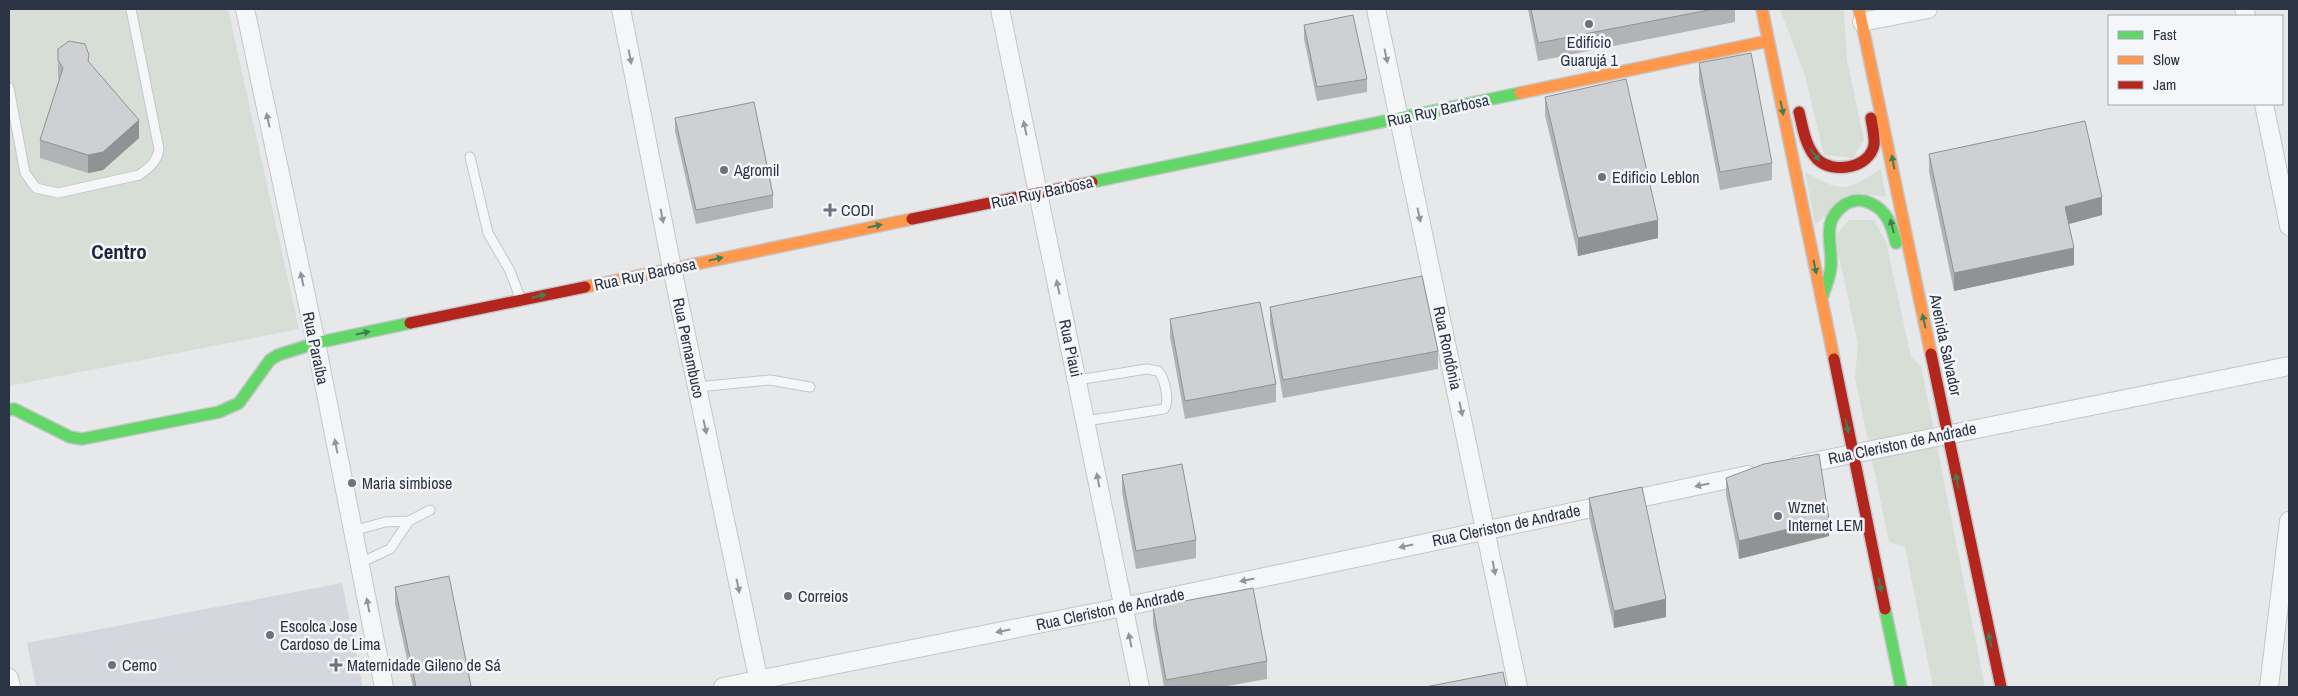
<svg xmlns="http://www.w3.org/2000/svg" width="2298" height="696" font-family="'Archivo Narrow',sans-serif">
	<rect width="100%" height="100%" fill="#e6e8ea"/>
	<path fill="#d4d7dd" d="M 342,583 L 363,687 L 36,687 L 27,643 Z"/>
	<path fill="#d6ded6" d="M 9,9 L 228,9 L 299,329 L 9,386 Z
		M 1780,9 L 1844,9 L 1847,60 L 1864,140 L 1853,158 L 1824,155 L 1804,72 Z
		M 1881,169 L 1886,197 L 1860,193 L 1815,224 L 1805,172 C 1842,193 1846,192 1881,169 Z
		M 1849,220 L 1874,220 L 1886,242 L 1911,357 L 1921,366 L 1985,687 L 1933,687 L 1905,547 L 1889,542 L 1855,378 L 1858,344 L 1838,252 L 1837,234 Z"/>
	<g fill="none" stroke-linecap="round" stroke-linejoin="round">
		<defs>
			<path id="lane" d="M 9,88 L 25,173 L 36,188 L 58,193 L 139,175 C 150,167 157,162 159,149 L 131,9
				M 470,157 L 488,233 L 510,271 L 521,300
				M 1077,380 L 1147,369 L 1158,371 C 1165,378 1170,402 1164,409 L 1086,421
				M 697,387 L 770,380 L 810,387
				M 353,531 L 385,522 L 409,521
				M 360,563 L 390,549 L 409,521 L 430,510"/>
			<path id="street" d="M 245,9 L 316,343 L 384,687
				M 621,9 L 672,268 L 760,687
				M 1000,9 L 1140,687
				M 1376,9 L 1518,687
				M 2244,9 L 2246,16
				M 1862,22 L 1928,9
				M 2264,104 L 2289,226
				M 1798,465 L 2289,366
				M 9,678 L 11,687
				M 723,687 L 1123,607 L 1748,475
				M 2269,687 L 2289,521"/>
			<path id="fast" d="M 1092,182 L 1520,93
				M 1823,295 C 1826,285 1831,275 1831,265 C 1832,241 1821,222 1844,205 C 1852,200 1862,199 1870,203 C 1887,210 1892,226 1896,243
				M 9,410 L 14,409 L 70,437 L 82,439 L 219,412 L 239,403 L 270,360 L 278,355 L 316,343 L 410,323
				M 1885,609 L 1901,687"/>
			<path id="slow" d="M 1762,9 L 1834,359
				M 1859,9 L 1931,354
				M 1520,93 L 1768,41
				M 585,287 L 912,219"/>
			<path id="jam" d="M 1799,112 C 1803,128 1805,146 1817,159 C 1832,174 1869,169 1874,145 C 1875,136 1872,126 1871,118
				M 912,219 L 1092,182
				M 410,323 L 585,287
				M 1931,354 L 2001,687
				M 1834,359 L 1885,609"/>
		</defs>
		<use href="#lane" stroke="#c4c6c8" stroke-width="11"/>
		<use href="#street" stroke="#c4c6c8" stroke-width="20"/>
		<use href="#fast" stroke="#c4c6c8" stroke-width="14"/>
		<use href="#slow" stroke="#c4c6c8" stroke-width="14"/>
		<use href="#jam" stroke="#c4c6c8" stroke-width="14"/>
		<use href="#lane" stroke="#f5f6f7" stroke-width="9"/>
		<use href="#street" stroke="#f5f6f7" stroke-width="18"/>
		<use href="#fast" stroke="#63d668" stroke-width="11"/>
		<use href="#slow" stroke="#ff974d" stroke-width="11"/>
		<use href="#jam" stroke="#b3261e" stroke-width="11"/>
	</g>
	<path fill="#b1b3b5" d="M 1528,9 L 1735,9 L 1735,22 L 1538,61 Z
		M 1304,25 L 1367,79 L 1367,92 L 1317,101 L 1304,39 Z
		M 58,60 L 89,63 L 139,138 L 103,170 L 88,173 L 40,158 L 40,140 L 59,80 L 58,78 Z
		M 1699,63 L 1772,163 L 1772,180 L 1720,190 L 1699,81 Z
		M 1545,97 L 1658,238 L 1578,256 L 1545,115 Z
		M 675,118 L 773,195 L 773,208 L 696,224 L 675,131 Z
		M 1929,154 L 2102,215 L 2069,224 L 2074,265 L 1954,291 L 1929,172 Z
		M 1270,307 L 1438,351 L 1438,369 L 1283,398 L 1270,324 Z
		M 1170,319 L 1276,384 L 1276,402 L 1185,419 L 1170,337 Z
		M 1122,475 L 1196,540 L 1196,558 L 1136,569 L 1122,492 Z
		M 1726,478 L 1829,536 L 1739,559 L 1726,495 Z
		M 1589,498 L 1666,617 L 1614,628 L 1589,516 Z
		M 395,587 L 471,687 L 413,687 L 395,604 Z
		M 1153,607 L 1267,661 L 1267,679 L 1222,687 L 1164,687 L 1153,624 Z"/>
	<path fill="#909294" d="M 139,120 L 139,138 L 103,170 L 88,173 L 88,155 Z
		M 2102,197 L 2102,215 L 2065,225 L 2065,207 Z
		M 1658,220 L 1658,238 L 1578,256 L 1578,238 Z
		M 2074,248 L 2074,265 L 1954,291 L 1954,273 Z
		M 1829,519 L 1829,536 L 1739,559 L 1739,541 Z
		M 1666,599 L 1666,617 L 1614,628 L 1614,611 Z"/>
	<path fill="#ced0d3" stroke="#909294" d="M 1531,9 L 1714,9 L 1538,43 Z
		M 1353,15 L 1367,79 L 1317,87 L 1304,25 Z
		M 69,41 L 85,44 L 89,55 L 88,61 L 139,120 L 103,152 L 88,155 L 40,140 L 63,68 L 58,60 L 58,49 Z
		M 1751,53 L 1772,163 L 1720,172 L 1699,63 Z
		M 1626,79 L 1658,220 L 1578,238 L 1545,97 Z
		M 754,102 L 773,195 L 696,210 L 675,118 Z
		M 2085,121 L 2102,197 L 2065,207 L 2074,248 L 1954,273 L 1929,154 Z
		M 1422,276 L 1438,351 L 1283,380 L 1270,307 Z
		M 1260,302 L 1276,384 L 1185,401 L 1170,319 Z
		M 1819,454 L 1829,519 L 1739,541 L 1726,478 L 1764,464 Z
		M 1182,464 L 1196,540 L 1136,551 L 1122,475 Z
		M 1642,487 L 1666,599 L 1614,611 L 1589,498 Z
		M 449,576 L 471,686 L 463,687 L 416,687 L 395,587 Z
		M 1253,588 L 1267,661 L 1166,680 L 1153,607 Z
		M 1503,672 L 1506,687 L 1425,687 Z"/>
	<defs><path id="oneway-solid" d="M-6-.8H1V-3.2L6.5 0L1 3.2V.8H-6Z" transform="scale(1.25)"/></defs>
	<g fill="#90959e">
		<use href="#oneway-solid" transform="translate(1386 56) rotate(78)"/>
		<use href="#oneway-solid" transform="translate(630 57) rotate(79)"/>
		<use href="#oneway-solid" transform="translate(268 120) rotate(-102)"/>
		<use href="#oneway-solid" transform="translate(1025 128) rotate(-102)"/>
		<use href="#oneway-solid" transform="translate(1419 215) rotate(78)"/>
		<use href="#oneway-solid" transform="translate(662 216) rotate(79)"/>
		<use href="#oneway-solid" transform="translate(302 279) rotate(-102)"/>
		<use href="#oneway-solid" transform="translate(1058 287) rotate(-102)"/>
		<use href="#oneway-solid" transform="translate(1461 409) rotate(78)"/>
		<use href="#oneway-solid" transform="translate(705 427) rotate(78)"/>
		<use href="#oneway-solid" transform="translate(336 446) rotate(-101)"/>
		<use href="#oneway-solid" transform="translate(1098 480) rotate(-101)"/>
		<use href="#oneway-solid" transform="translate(1702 485) rotate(168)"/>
		<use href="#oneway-solid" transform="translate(1406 546) rotate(168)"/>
		<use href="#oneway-solid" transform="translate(1494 568) rotate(79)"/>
		<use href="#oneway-solid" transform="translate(1247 580) rotate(168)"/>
		<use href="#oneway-solid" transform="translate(738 586) rotate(78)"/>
		<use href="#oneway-solid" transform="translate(368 605) rotate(-101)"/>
		<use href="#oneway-solid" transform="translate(1003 631) rotate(169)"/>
		<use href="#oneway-solid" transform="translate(1130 640) rotate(-102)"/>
	</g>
	<g fill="#447d55">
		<use href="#oneway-solid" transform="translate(1782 108) rotate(78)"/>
		<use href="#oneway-solid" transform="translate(1815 155) rotate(51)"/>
		<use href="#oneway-solid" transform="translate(1893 162) rotate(-101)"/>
		<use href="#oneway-solid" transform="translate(875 226) rotate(-12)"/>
		<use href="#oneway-solid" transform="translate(1892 226) rotate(-104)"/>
		<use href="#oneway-solid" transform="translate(716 259) rotate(-12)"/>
		<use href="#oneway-solid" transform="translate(1815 267) rotate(78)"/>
		<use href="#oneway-solid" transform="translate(539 296) rotate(-12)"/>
		<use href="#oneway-solid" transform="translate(1924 321) rotate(-102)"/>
		<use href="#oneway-solid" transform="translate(363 333) rotate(-12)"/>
		<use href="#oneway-solid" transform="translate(1847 426) rotate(78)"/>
		<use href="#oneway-solid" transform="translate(1957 481) rotate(-101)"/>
		<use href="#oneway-solid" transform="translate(1880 585) rotate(78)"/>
		<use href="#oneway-solid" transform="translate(1990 640) rotate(-103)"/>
	</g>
	<g fill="#6c737f" stroke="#f4f6f9" stroke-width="2">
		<circle cx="1589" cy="24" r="5"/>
		<circle cx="724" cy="170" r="5"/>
		<circle cx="1602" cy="177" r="5"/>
		<path d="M827.5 202.5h5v5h5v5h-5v5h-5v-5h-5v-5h5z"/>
		<circle cx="352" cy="483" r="5"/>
		<circle cx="1778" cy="516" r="5"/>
		<circle cx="788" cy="596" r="5"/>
		<circle cx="270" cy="635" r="5"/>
		<circle cx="112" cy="665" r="5"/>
		<path d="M333.5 657.5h5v5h5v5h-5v5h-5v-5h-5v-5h5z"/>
	</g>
	<g text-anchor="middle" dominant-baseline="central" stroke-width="5" stroke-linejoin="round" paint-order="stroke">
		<g font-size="16" fill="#2b3445" stroke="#f4f6f9" text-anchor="start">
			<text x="1589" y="42" text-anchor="middle">Edifício<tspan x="1589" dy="18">Guarujá 1</tspan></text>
			<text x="734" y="170">Agromil</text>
			<text x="1612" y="177">Edificio Leblon</text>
			<text x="841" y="210">CODI</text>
			<text x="362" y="483">Maria simbiose</text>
			<text x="1788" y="507">Wznet<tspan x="1788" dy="18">Internet LEM</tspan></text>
			<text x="798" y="596">Correios</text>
			<text x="280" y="626">Escolca Jose<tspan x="280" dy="18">Cardoso de Lima</tspan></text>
			<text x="122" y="665">Cemo</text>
			<text x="347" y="665">Maternidade Gileno de Sá</text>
		</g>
		<g font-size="16" fill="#2b3445" stroke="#f4f6f9">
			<text transform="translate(1438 110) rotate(-12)">Rua Ruy Barbosa</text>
			<text transform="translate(1042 192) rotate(-12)">Rua Ruy Barbosa</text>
			<text transform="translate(645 274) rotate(-12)">Rua Ruy Barbosa</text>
			<text transform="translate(1946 345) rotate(78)">Avenida Salvador</text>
			<text transform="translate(316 348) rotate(78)">Rua Paraíba</text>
			<text transform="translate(689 348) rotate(78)">Rua Pernambuco</text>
			<text transform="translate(1071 348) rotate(78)">Rua Piaui</text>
			<text transform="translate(1448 348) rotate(78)">Rua Rondônia</text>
			<text transform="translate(1902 443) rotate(-12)">Rua Cleriston de Andrade</text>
			<text transform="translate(1506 525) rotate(-12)">Rua Cleriston de Andrade</text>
			<text transform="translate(1110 609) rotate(-12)">Rua Cleriston de Andrade</text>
		</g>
		<g font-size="21" font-weight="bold" fill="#1d2536" stroke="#f4f6f9">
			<text x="119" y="251">Centro</text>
		</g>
	</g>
	<rect width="2298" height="696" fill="none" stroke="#2b3445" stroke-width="20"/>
	<rect x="2108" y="15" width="175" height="90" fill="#f4f6f9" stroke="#a4a8b1"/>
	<rect x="2118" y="31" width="25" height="8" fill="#63d668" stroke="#a4a8b1"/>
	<text x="2153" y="40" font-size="15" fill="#2b3445">Fast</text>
	<rect x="2118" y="56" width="25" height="8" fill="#ff974d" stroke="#a4a8b1"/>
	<text x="2153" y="65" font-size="15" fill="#2b3445">Slow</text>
	<rect x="2118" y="81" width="25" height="8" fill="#b3261e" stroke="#a4a8b1"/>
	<text x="2153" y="90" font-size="15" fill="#2b3445">Jam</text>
</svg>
